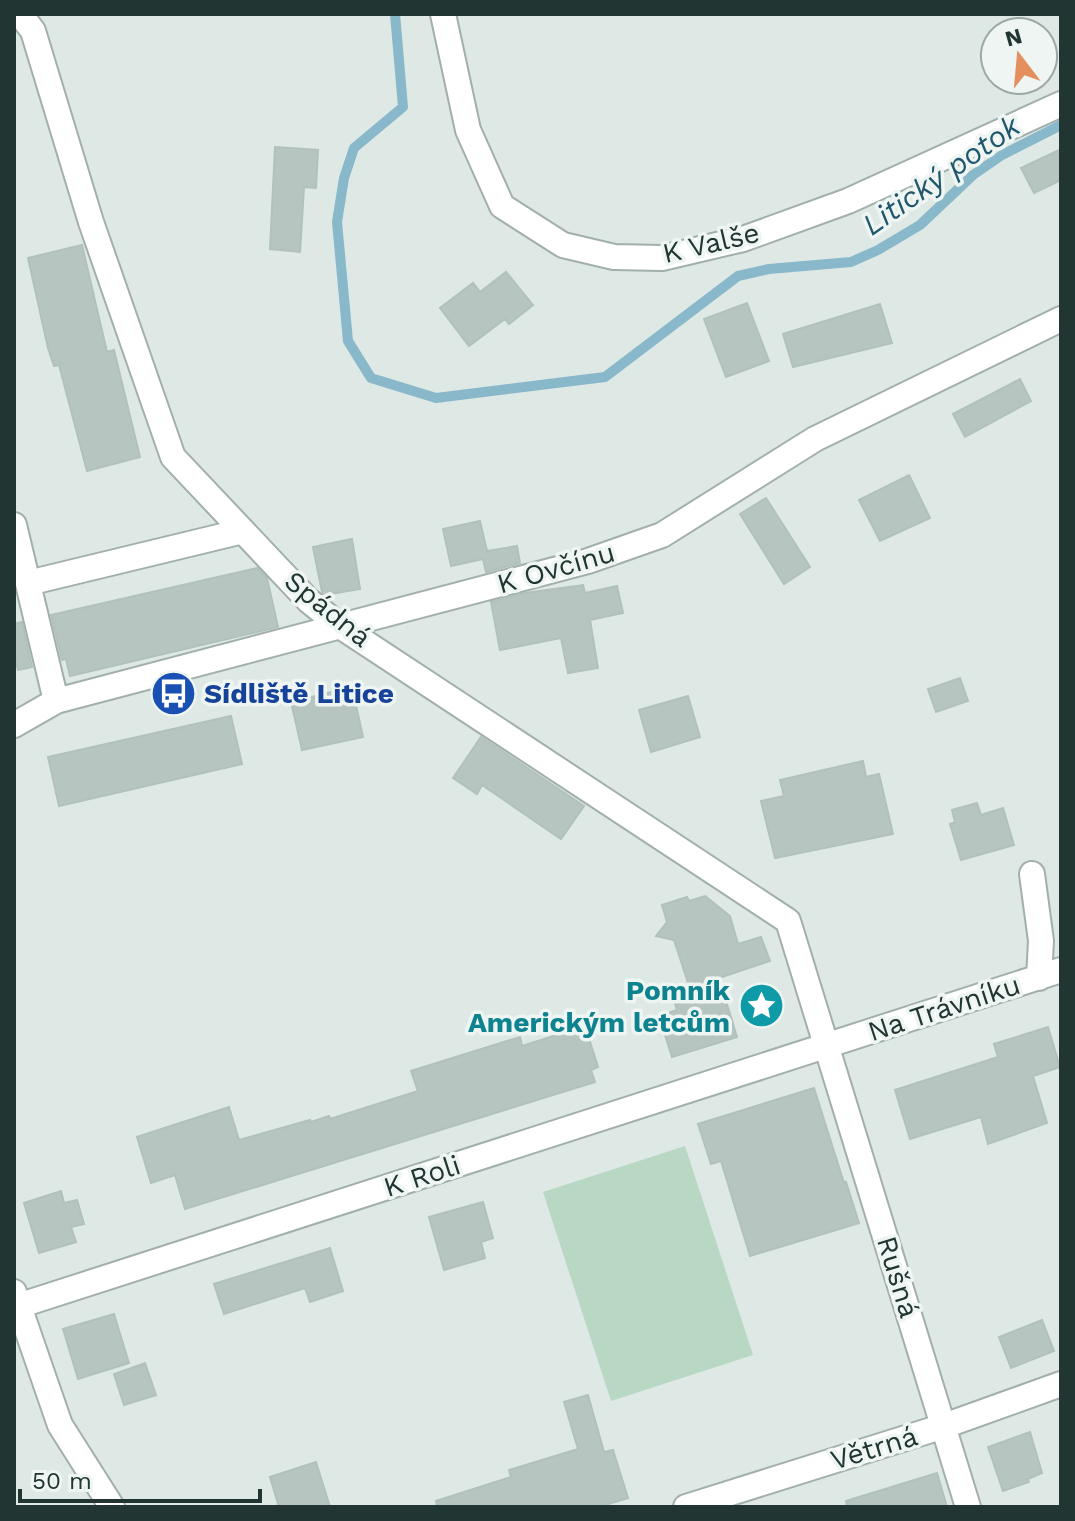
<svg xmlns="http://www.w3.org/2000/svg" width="1075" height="1521" font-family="'Work Sans',sans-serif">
	<rect width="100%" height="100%" fill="#dee8e5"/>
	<path fill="#b8d8c4" d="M 685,1146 L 753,1355 L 611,1401 L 543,1192 Z"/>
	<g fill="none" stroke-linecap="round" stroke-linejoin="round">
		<path stroke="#89b8ca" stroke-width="10" d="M 395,14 L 403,107 L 354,148 L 344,178 L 337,222 L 348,341 L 371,378 L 436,398 L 605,377 L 738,276 L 769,269 L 851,262 L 878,250 L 920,225 L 973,175 L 1002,155 L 1061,125"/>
	</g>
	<path fill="#b7c5c1" stroke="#b1c1bc" stroke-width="2" d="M 275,147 L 318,150 L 316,188 L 304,187 L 300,252 L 270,249 Z
		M 1061,149 L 1061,180 L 1034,193 L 1021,168 Z
		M 82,245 L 107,352 L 114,350 L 140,457 L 87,471 L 59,365 L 54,366 L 48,348 L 28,258 Z
		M 506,272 L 533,305 L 509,324 L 505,319 L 469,346 L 440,308 L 473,283 L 480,292 Z
		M 747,303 L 769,361 L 726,377 L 704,319 Z
		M 880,304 L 892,343 L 793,367 L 783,334 Z
		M 1020,379 L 1031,401 L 965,437 L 953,414 Z
		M 909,475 L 930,518 L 880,541 L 859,500 Z
		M 766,498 L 810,567 L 784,584 L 740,514 Z
		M 480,521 L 487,551 L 517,546 L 520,563 L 486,572 L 483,559 L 451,566 L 443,529 Z
		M 352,539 L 360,589 L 325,595 L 322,592 L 313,547 Z
		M 257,568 L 267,578 L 278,627 L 70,676 L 66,659 L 62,660 L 51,615 Z
		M 583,585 L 585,593 L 617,586 L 623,613 L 590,620 L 598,668 L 568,673 L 561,638 L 500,650 L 491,602 L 525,593 Z
		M 22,622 L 32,667 L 18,670 L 14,654 L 14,624 Z
		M 960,678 L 968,701 L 936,712 L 928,689 Z
		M 352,687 L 363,737 L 302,750 L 291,702 Z
		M 688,696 L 700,737 L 651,752 L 639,710 Z
		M 231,716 L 242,764 L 59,806 L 48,757 Z
		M 481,737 L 584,806 L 561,839 L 482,785 L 477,794 L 453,778 Z
		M 863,761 L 866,777 L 879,774 L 893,834 L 775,858 L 761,801 L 784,796 L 780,780 Z
		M 977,803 L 981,815 L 1003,808 L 1014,845 L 961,860 L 950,824 L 955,822 L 952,810 Z
		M 705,896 L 730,916 L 738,944 L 761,937 L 770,961 L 719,978 L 737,1037 L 672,1057 L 659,1016 L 677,1010 L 674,1000 L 692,995 L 674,940 L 656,936 L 667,922 L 662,905 L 687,897 L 689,901 Z
		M 585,1026 L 598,1067 L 591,1070 L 595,1082 L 185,1209 L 175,1175 L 151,1183 L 137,1137 L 229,1107 L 239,1140 L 310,1120 L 311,1122 L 329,1116 L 330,1119 L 418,1091 L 411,1071 L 520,1037 L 522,1046 Z
		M 1048,1027 L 1060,1067 L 1033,1076 L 1047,1123 L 988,1144 L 981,1117 L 910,1139 L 895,1090 L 998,1057 L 994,1044 Z
		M 814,1088 L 844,1183 L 846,1182 L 859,1223 L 750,1256 L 721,1161 L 711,1164 L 698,1124 Z
		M 61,1191 L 64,1203 L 77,1200 L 84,1224 L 71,1227 L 76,1242 L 39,1253 L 24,1203 Z
		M 483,1202 L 493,1238 L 481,1242 L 485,1258 L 444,1270 L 429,1217 Z
		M 330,1248 L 343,1291 L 310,1302 L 305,1288 L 224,1314 L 214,1284 Z
		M 114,1314 L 129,1363 L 78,1379 L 63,1329 Z
		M 1042,1320 L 1054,1351 L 1011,1368 L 999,1337 Z
		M 145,1363 L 156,1395 L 124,1405 L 114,1374 Z
		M 588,1395 L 604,1452 L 613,1450 L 628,1498 L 598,1507 L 437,1507 L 436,1501 L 511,1477 L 509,1470 L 578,1449 L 564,1402 Z
		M 1030,1432 L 1042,1473 L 1028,1479 L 1029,1482 L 1003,1491 L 988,1447 Z
		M 316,1462 L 330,1507 L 279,1507 L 270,1477 Z
		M 937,1473 L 947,1507 L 847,1507 L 846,1501 Z"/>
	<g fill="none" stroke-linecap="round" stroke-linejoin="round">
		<defs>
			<path id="minor" d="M 20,14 L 33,31 L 91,222 L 173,457 L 309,601 L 340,626 L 788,921 L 968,1507
				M 443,14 L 468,130 L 502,206 L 563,245 L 614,257 L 662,258 L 743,239 L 848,201 L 1061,104
				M 14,525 L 56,701
				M 28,583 L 243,531
				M 14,725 L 56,701 L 588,561 L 662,535 L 815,439 L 1061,319
				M 1032,874 L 1041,941 L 1039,978
				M 14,1292 L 60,1425 L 112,1507
				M 18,1306 L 1061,970
				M 686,1507 L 944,1426 L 1061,1384"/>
		</defs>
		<use href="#minor" stroke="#a2afac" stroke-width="28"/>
		<use href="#minor" stroke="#fff" stroke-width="24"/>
	</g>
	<defs>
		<symbol id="bus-disc" viewBox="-11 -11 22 22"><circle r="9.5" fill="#1a4fb4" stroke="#eef5f2"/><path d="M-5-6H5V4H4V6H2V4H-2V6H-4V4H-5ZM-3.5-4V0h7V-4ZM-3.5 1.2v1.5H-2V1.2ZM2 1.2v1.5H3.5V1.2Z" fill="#fff"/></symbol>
		<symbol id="sight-disc" viewBox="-11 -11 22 22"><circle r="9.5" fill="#0f9aa8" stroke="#eef5f2"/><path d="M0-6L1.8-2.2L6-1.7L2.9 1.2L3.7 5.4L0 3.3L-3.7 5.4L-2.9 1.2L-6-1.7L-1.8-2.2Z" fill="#fff"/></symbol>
	</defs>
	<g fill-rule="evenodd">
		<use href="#bus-disc" x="148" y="668" width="51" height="51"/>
		<use href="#sight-disc" x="736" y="980" width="51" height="51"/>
	</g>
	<g text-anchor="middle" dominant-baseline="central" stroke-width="7" stroke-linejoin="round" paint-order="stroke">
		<g font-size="28" fill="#213633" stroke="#eef5f2">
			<text transform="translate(711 243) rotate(-13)">K Valše</text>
			<text transform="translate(556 568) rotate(-16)">K Ovčínu</text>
			<text transform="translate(328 609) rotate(39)">Spádná</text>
			<text transform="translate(944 1008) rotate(-18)">Na Trávníku</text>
			<text transform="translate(422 1176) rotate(-18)">K Roli</text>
			<text transform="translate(898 1277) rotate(73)">Rušná</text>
			<text transform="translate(874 1448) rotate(-17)">Větrná</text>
		</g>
		<g font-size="28" font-weight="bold" fill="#164399" stroke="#eef5f2" text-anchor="start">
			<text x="204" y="693">Sídliště Litice</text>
		</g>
		<g font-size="28" font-weight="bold" fill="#0d838f" stroke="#eef5f2" text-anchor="end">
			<text x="730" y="990">Pomník<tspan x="730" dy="32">Americkým letcům</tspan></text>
		</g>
		<g font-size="30" font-style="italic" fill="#21576c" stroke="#eef5f2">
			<text transform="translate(941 175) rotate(-35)">Litický potok</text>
		</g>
	</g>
	<rect width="1075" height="1521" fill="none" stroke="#213633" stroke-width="32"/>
	<g transform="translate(1019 56) rotate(344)"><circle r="38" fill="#eef5f2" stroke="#9ca9a6" stroke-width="2"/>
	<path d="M0-6L14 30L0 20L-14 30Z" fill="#e68f5e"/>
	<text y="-12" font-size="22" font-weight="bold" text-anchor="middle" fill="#213633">N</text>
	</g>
	<path d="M20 1489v12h240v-12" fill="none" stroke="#213633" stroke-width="4"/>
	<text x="32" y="1489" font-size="24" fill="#213633" stroke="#eef5f2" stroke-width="6" paint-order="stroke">50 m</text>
</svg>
